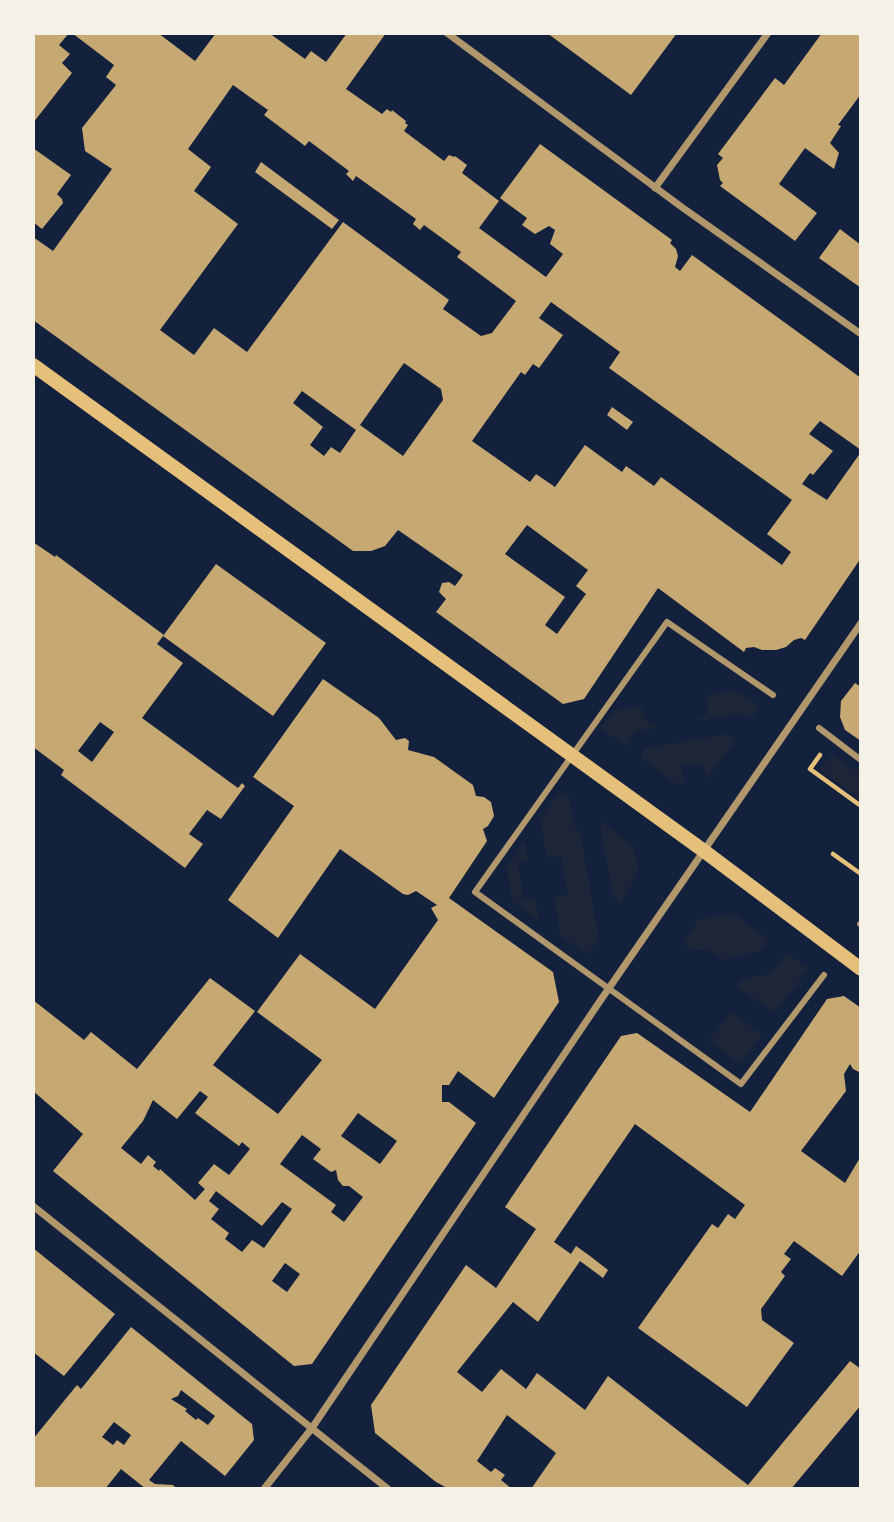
<svg xmlns="http://www.w3.org/2000/svg" width="894" height="1522" font-family="Commissioner,sans-serif">
	<rect width="100%" height="100%" fill="#14213d"/>
	<path fill="#1d2539" d="M 737,690 L 759,705 L 753,717 L 739,714 L 699,720 L 699,718 L 705,716 L 708,708 L 707,695 Z
		M 641,706 L 646,721 L 656,725 L 656,728 L 636,731 L 626,746 L 601,729 L 614,710 Z
		M 726,734 L 736,740 L 707,779 L 702,763 L 681,766 L 685,782 L 675,784 L 640,757 L 646,748 Z
		M 832,754 L 861,774 L 861,799 L 820,770 Z
		M 560,791 L 569,797 L 574,827 L 580,831 L 599,939 L 587,955 L 560,935 L 554,897 L 568,895 L 561,856 L 547,858 L 540,819 Z
		M 604,822 L 634,847 L 638,872 L 620,904 L 614,900 L 600,827 Z
		M 524,840 L 528,861 L 518,863 L 524,899 L 535,899 L 539,922 L 512,901 L 506,868 Z
		M 733,913 L 769,940 L 760,951 L 722,960 L 708,950 L 692,950 L 683,943 L 699,919 Z
		M 787,953 L 809,968 L 775,1013 L 737,987 L 742,979 L 769,974 Z
		M 731,1011 L 762,1035 L 740,1064 L 709,1041 Z"/>
	<path fill="#c6a872" fill-rule="evenodd" d="M 33,33 L 69,33 L 59,45 L 70,54 L 62,63 L 72,73 L 33,123 Z
		M 72,33 L 158,33 L 195,61 L 216,33 L 269,33 L 305,59 L 311,51 L 326,62 L 347,33 L 386,33 L 346,89 L 382,114 L 387,109 L 391,112 L 392,110 L 406,121 L 405,123 L 408,125 L 404,131 L 444,161 L 449,155 L 454,157 L 455,156 L 467,165 L 462,173 L 499,201 L 479,228 L 546,277 L 563,254 L 550,244 L 555,230 L 549,226 L 535,234 L 522,225 L 527,218 L 500,198 L 540,144 L 672,240 L 670,243 L 676,249 L 678,256 L 675,267 L 680,271 L 692,255 L 861,378 L 861,450 L 820,421 L 809,434 L 833,451 L 813,475 L 810,473 L 802,484 L 827,500 L 861,452 L 861,558 L 805,640 L 801,638 L 794,640 L 786,647 L 776,650 L 762,650 L 754,647 L 746,648 L 744,652 L 658,588 L 584,699 L 563,704 L 436,612 L 446,599 L 439,592 L 442,583 L 449,582 L 455,586 L 463,575 L 398,530 L 385,546 L 371,551 L 353,551 L 33,320 L 33,237 L 53,251 L 112,169 L 85,151 L 82,128 L 116,85 L 106,77 L 114,65 ZM 233,85 L 268,110 L 264,115 L 305,146 L 309,141 L 349,171 L 346,174 L 353,181 L 356,176 L 416,219 L 413,224 L 420,230 L 424,225 L 461,252 L 457,257 L 516,301 L 492,333 L 481,336 L 443,309 L 449,300 L 343,222 L 247,352 L 214,328 L 194,355 L 160,330 L 238,224 L 194,191 L 211,167 L 188,149 ZM 551,302 L 620,352 L 609,368 L 792,500 L 767,534 L 791,552 L 782,565 L 661,477 L 654,486 L 626,466 L 622,472 L 585,445 L 555,487 L 536,474 L 530,482 L 472,441 L 521,372 L 525,375 L 533,364 L 539,368 L 563,335 L 539,318 ZM 404,363 L 441,389 L 443,400 L 403,456 L 360,425 ZM 302,391 L 356,430 L 340,453 L 331,447 L 324,456 L 310,445 L 323,427 L 293,403 ZM 527,525 L 588,570 L 576,586 L 586,594 L 557,634 L 545,625 L 565,597 L 505,554 Z
		M 547,33 L 677,33 L 631,95 Z
		M 822,33 L 861,33 L 861,94 L 838,125 L 841,126 L 830,143 L 839,153 L 834,169 L 805,148 L 779,184 L 817,213 L 795,241 L 720,186 L 723,183 L 720,180 L 717,165 L 723,158 L 718,154 L 775,78 L 784,85 Z
		M 33,148 L 71,175 L 57,194 L 62,199 L 63,203 L 42,229 L 33,222 Z
		M 261,162 L 339,220 L 332,229 L 255,172 Z
		M 840,229 L 861,245 L 861,288 L 819,258 Z
		M 612,407 L 633,422 L 627,430 L 607,415 Z
		M 33,542 L 55,557 L 56,555 L 164,635 L 157,644 L 183,663 L 142,718 L 238,788 L 242,783 L 245,786 L 221,819 L 207,810 L 189,834 L 203,844 L 185,868 L 61,775 L 64,770 L 33,747 ZM 100,722 L 114,732 L 92,762 L 78,751 Z
		M 216,564 L 326,643 L 273,716 L 163,636 Z
		M 323,679 L 379,718 L 396,740 L 405,738 L 409,741 L 408,750 L 434,757 L 473,785 L 476,796 L 484,797 L 491,802 L 494,816 L 488,826 L 483,829 L 487,841 L 449,898 L 553,972 L 559,1002 L 494,1098 L 458,1071 L 449,1085 L 442,1085 L 442,1102 L 449,1102 L 476,1123 L 312,1364 L 294,1366 L 53,1171 L 83,1134 L 33,1091 L 33,1000 L 84,1040 L 91,1032 L 137,1069 L 210,978 L 255,1011 L 213,1065 L 278,1114 L 322,1060 L 257,1012 L 300,954 L 375,1009 L 438,920 L 431,908 L 437,905 L 416,891 L 408,895 L 403,894 L 340,849 L 278,938 L 228,900 L 294,806 L 253,777 ZM 200,1091 L 208,1097 L 195,1113 L 239,1146 L 242,1142 L 250,1149 L 229,1175 L 214,1164 L 198,1183 L 205,1189 L 195,1200 L 160,1169 L 159,1171 L 153,1166 L 156,1162 L 148,1155 L 141,1164 L 121,1148 L 143,1121 L 153,1100 L 177,1119 ZM 358,1113 L 397,1141 L 380,1164 L 341,1136 ZM 302,1135 L 321,1149 L 313,1159 L 331,1172 L 336,1170 L 338,1180 L 343,1186 L 349,1186 L 363,1197 L 344,1222 L 331,1212 L 336,1205 L 280,1164 ZM 216,1191 L 262,1226 L 282,1202 L 292,1209 L 264,1248 L 252,1240 L 242,1252 L 225,1239 L 229,1233 L 211,1219 L 219,1209 L 209,1201 ZM 285,1263 L 300,1274 L 287,1292 L 272,1281 Z
		M 855,683 L 861,687 L 861,741 L 845,730 L 840,717 L 841,701 Z
		M 844,996 L 861,1008 L 861,1073 L 853,1069 L 850,1064 L 844,1074 L 846,1091 L 801,1151 L 845,1183 L 861,1156 L 861,1250 L 842,1276 L 794,1241 L 784,1254 L 791,1259 L 781,1272 L 785,1276 L 761,1309 L 762,1320 L 794,1343 L 747,1407 L 638,1328 L 712,1224 L 718,1228 L 728,1214 L 735,1219 L 745,1205 L 635,1124 L 554,1242 L 571,1254 L 576,1246 L 590,1256 L 608,1270 L 603,1278 L 580,1261 L 538,1322 L 513,1302 L 457,1372 L 482,1392 L 501,1369 L 526,1389 L 537,1373 L 585,1410 L 608,1376 L 748,1485 L 850,1361 L 861,1369 L 861,1405 L 791,1489 L 531,1489 L 556,1453 L 507,1415 L 477,1461 L 491,1472 L 495,1468 L 505,1475 L 501,1480 L 512,1489 L 449,1489 L 436,1482 L 375,1433 L 371,1405 L 466,1265 L 496,1288 L 536,1229 L 505,1207 L 621,1036 L 637,1033 L 750,1112 L 827,999 Z
		M 33,1248 L 115,1314 L 64,1376 L 33,1352 Z
		M 131,1327 L 252,1424 L 254,1440 L 225,1476 L 181,1441 L 149,1480 L 155,1484 L 173,1485 L 177,1489 L 146,1489 L 121,1469 L 105,1489 L 33,1489 L 33,1439 L 77,1385 L 81,1389 ZM 181,1390 L 215,1416 L 208,1425 L 198,1418 L 196,1420 L 185,1411 L 187,1409 L 171,1399 L 178,1396 ZM 114,1422 L 131,1435 L 124,1445 L 117,1440 L 113,1445 L 102,1437 Z"/>
	<g fill="none" stroke-linecap="round" stroke-linejoin="round">
		<path stroke="#e5c07b" stroke-width="4.5" d="M 820,755 L 810,769 L 861,806
			M 833,854 L 861,874"/>
		<path stroke="#b1986c" stroke-width="6" d="M 773,695 L 667,622 L 475,892 L 741,1084 L 824,975
			M 819,728 L 861,760
			M 860,924 L 861,923"/>
		<path stroke="#b1986c" stroke-width="7" d="M 447,33 L 683,208 L 861,334
			M 655,188 L 768,33
			M 33,1206 L 388,1489
			M 264,1489 L 312,1428 L 598,1004 L 861,623"/>
		<path stroke="#e5c07b" stroke-width="14" d="M 33,365 L 704,851 L 861,969"/>
	</g>
	<rect width="894" height="1522" fill="none" stroke="#f6f1e7" stroke-width="70"/>
</svg>
